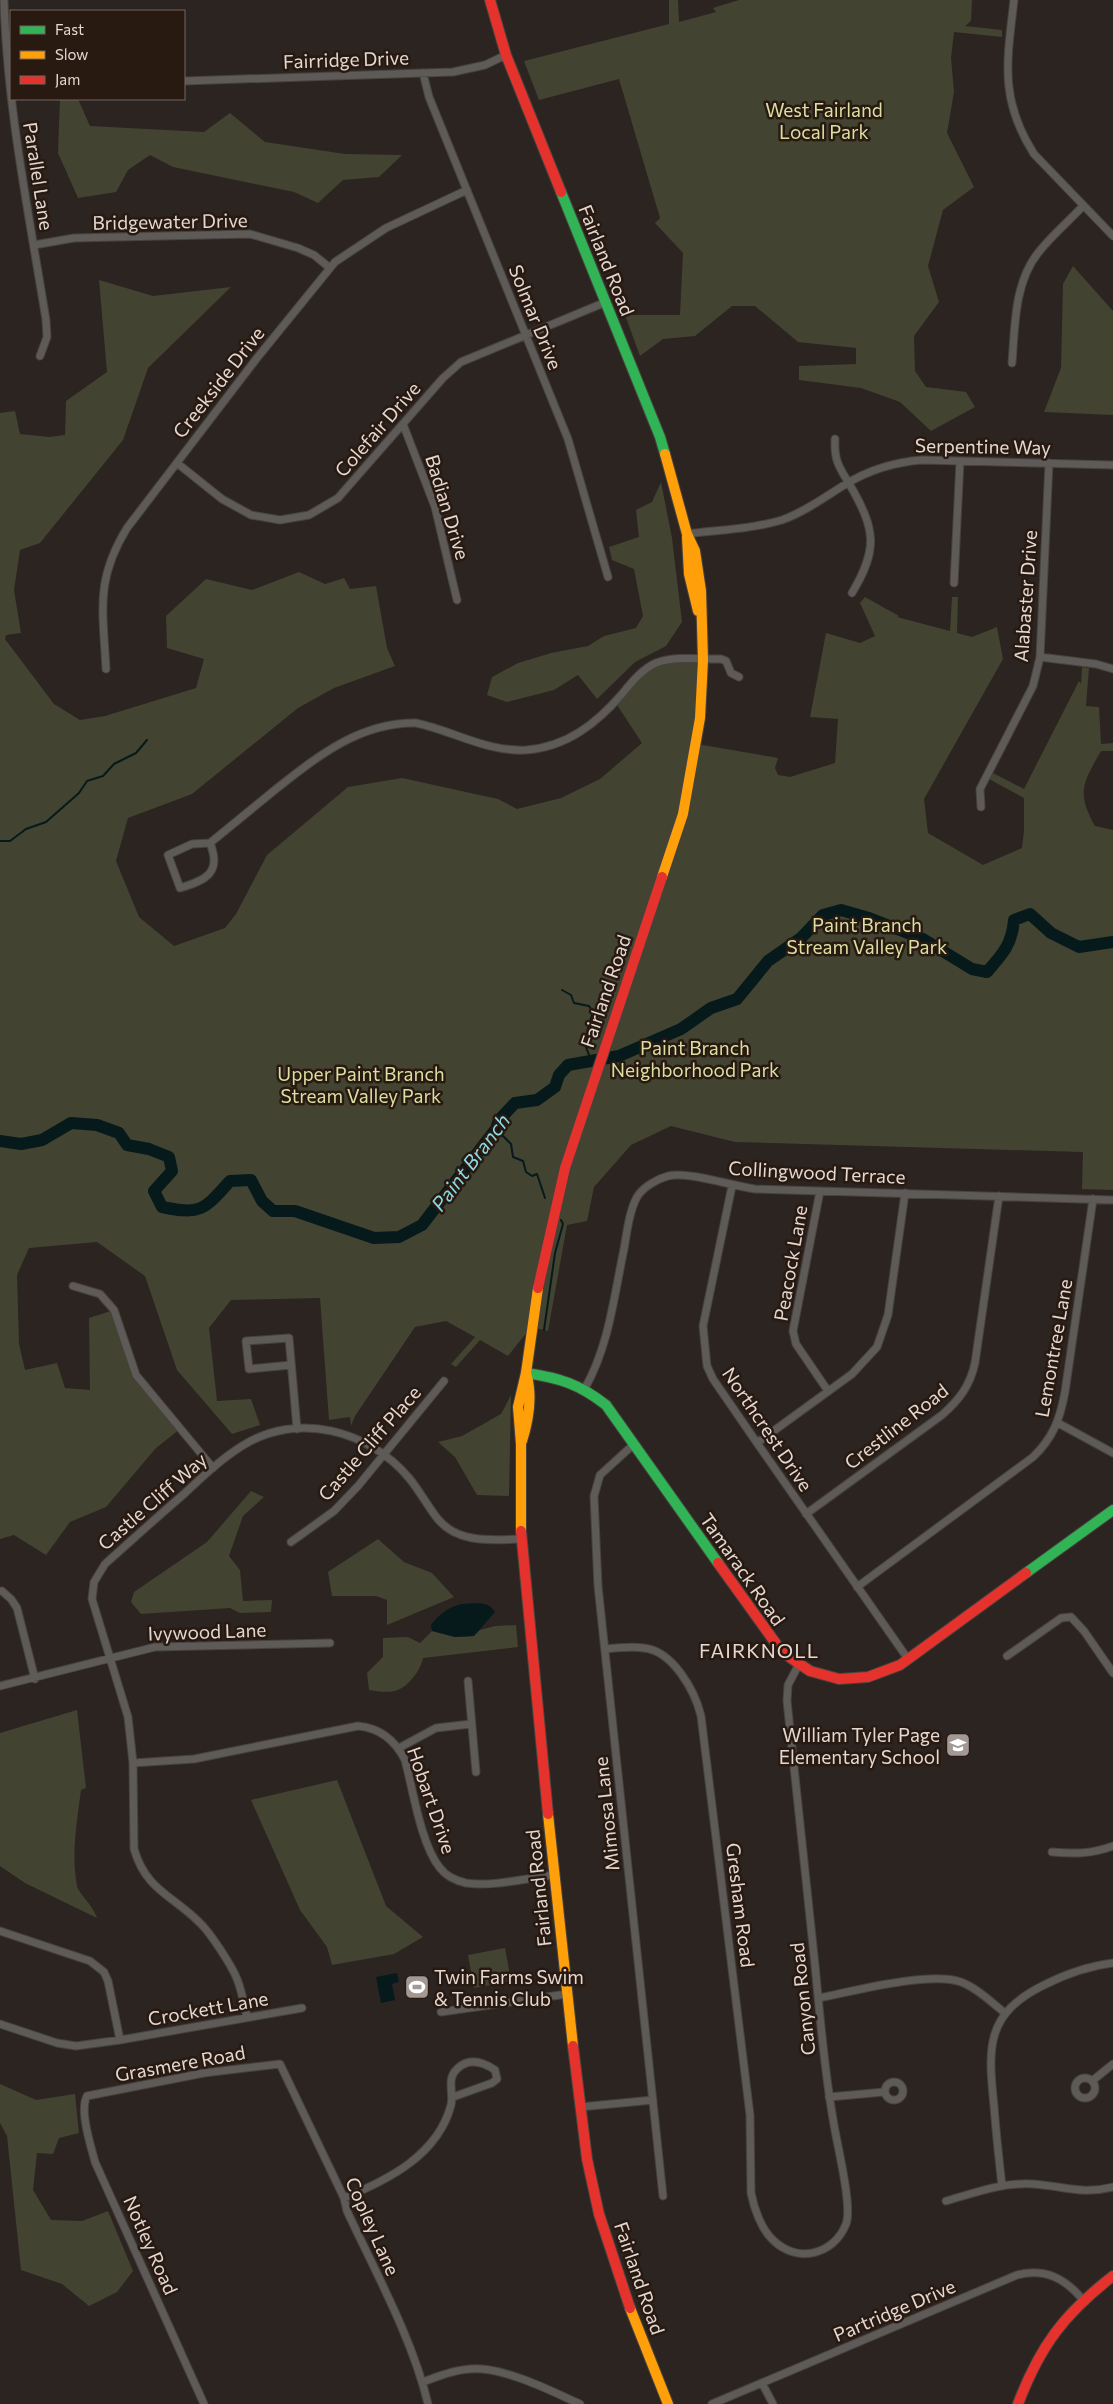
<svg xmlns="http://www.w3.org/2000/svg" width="1113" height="2404" font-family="Commissioner,sans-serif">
	<rect width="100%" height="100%" fill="#2c2420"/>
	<path fill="#434331" d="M 669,0 L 678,0 L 679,22 L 716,12 L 713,8 L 739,0 L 972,0 L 971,21 L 965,26 L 1002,30 L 1002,37 L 954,32 L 951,58 L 954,92 L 947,133 L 974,187 L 943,210 L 928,266 L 939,302 L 914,336 L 915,371 L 926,387 L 966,392 L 975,407 L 931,431 L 900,402 L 861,388 L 799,380 L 799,366 L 856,364 L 856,348 L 798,342 L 755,306 L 732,306 L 695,336 L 663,339 L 640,356 L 625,315 L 680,315 L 683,253 L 655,223 L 660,218 L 619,79 L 539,100 L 524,61 L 669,24 Z
		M 60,99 L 78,99 L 90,126 L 204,132 L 230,113 L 265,142 L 345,154 L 402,155 L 379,177 L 343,180 L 318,203 L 294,192 L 173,167 L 150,155 L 128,170 L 116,192 L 78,198 L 58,153 Z
		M 1073,266 L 1113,311 L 1113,415 L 1044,412 L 1061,368 L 1063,284 Z
		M 99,280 L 153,296 L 231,287 L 148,368 L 123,440 L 40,543 L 20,550 L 14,590 L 21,633 L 6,635 L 5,639 L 54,704 L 80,720 L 105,716 L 196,688 L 204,659 L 167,648 L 166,616 L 206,579 L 252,590 L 299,572 L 325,584 L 344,578 L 350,589 L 376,586 L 387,648 L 395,666 L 334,688 L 298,708 L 192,794 L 128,818 L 116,861 L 139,917 L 174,946 L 225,928 L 236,914 L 267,855 L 348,787 L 402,778 L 498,799 L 517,809 L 561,798 L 600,779 L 642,743 L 615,702 L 654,664 L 703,660 L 697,744 L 778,758 L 775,768 L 778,775 L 790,777 L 835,763 L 838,719 L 810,717 L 826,633 L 860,643 L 875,636 L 860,603 L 865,597 L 899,616 L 897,617 L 950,631 L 952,597 L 958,597 L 957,633 L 972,637 L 997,627 L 1003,659 L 924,799 L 928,833 L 983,865 L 1022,848 L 1024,831 L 1024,798 L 989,779 L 993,773 L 1024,789 L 1079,681 L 1081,684 L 1082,667 L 1089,668 L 1086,706 L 1099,707 L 1101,744 L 1113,743 L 1113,751 L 1101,751 C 1083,783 1076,792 1095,826 L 1113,830 L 1113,1190 L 1082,1189 L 1083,1152 L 735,1142 L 671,1126 L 631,1145 L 594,1187 L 587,1221 L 567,1225 L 548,1331 L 531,1327 L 508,1356 L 480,1340 L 456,1367 L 451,1364 L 475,1337 L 446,1321 L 415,1327 L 355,1416 L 351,1426 L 350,1417 L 329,1420 L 320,1298 L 231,1300 L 209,1328 L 217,1401 L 251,1399 L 260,1425 L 232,1434 L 177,1370 L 145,1276 L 97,1242 L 29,1248 L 17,1275 L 19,1344 L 25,1370 L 57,1363 L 65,1388 L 90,1390 L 89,1318 L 114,1310 L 136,1375 L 180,1429 L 156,1448 L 106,1507 L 70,1522 L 46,1555 L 14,1535 L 0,1539 L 0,413 L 15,411 L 20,434 L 49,437 L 65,435 L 66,401 L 107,372 Z
		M 661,482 L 672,538 L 682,622 L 666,646 L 635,662 L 597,699 L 578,675 L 554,690 L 507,702 L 487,695 L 492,677 L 518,663 L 551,653 L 588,646 L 604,636 L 636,628 L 643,616 L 634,569 L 612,560 L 609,547 L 639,537 L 636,510 L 652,502 Z
		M 511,1395 L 509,1496 L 477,1495 L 455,1457 L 438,1442 L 462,1436 L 501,1414 Z
		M 251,1491 L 264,1497 L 243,1516 L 229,1556 L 240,1570 L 243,1601 L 272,1600 L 271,1612 L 240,1613 L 230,1608 L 141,1614 L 131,1602 L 134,1592 L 207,1542 Z
		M 378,1539 L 404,1562 L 432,1573 L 454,1597 L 387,1625 L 387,1600 L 376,1596 L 332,1596 L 328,1572 Z
		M 516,1625 L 518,1647 L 423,1658 C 421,1670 407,1689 394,1691 C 386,1693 376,1691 369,1690 L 367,1673 L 383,1657 L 383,1638 L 408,1637 L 420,1643 L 432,1631 L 455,1637 L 473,1636 L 480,1630 L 495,1626 Z
		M 77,1710 L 86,1788 L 81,1790 C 77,1822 71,1854 77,1886 C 79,1894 93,1905 97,1918 L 25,1883 L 0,1866 L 0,1733 Z
		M 337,1780 L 386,1906 L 423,1937 L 394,1954 L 332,1965 L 327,1947 L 300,1910 L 251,1800 Z
		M 505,1948 L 511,1981 L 474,1988 L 468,1955 Z
		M 0,2084 L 36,2100 L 75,2094 L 79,2133 L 59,2138 L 53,2154 L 37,2153 L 33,2190 L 51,2220 L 82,2221 L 108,2211 L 133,2271 L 117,2292 L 89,2306 L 62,2284 L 21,2270 L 7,2136 L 0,2123 Z"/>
	<path fill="#061a1c" d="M 461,1604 C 473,1604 488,1600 495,1612 L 474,1636 L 455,1637 L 432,1631 L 431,1625 C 440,1613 448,1608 461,1604 Z
		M 397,1973 L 399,1982 L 392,1984 L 395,2000 L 381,2003 L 376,1977 Z"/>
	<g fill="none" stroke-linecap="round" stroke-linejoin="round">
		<path stroke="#061a1c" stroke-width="2" d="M 0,841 L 10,841 L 26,829 L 46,822 L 79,793 L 87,781 L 103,776 L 114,764 L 136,753 L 147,740
			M 562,990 L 571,995 L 574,1003 L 589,1006 L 593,1012 L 584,1042 L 591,1060
			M 496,1129 L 511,1144 L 513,1157 L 523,1161 L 526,1172 L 532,1176 L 537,1174 L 545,1198
			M 544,1330 L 555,1253 L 563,1224 L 561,1220"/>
		<path stroke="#061a1c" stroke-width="12" d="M 0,1141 L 21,1144 L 42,1140 L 71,1123 L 97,1125 L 119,1133 L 127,1145 L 149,1149 L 169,1157 L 172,1171 L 154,1191 L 162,1207 C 201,1215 204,1210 230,1181 L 251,1180 L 262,1201 L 273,1211 L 295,1211 L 374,1238 L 399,1237 L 422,1225 L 496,1129 L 499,1120 L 515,1103 L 537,1100 L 555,1087 L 559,1075 L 568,1065 L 619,1056 L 681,1029 L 711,1008 L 737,999 L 768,961 L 801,938 L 823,915 L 841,910 L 869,918 L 923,939 L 972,969 L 987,972 C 1003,954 1012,944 1014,920 L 1030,914 L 1051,933 L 1079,947 L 1113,942"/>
		<defs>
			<path id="street" d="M 4,0 C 7,108 29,214 46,320 L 47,337 L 40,356
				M 1014,0 C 1007,61 999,99 1034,154 L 1113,236
				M 423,73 L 429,97 L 568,439 L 608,577
				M 184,81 L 453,72 L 485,65 L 506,55
				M 34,245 L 74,238 L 250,234 L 298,248 L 314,255 L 330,268
				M 1012,363 C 1015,327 1014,283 1038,253 C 1051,236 1068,222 1083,206
				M 403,424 L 435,507 L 457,600
				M 835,439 C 834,461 839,467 850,485 C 875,529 879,548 852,593
				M 177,463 L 222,499 L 251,515 L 280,520 L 309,515 L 338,498 L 443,378 L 461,362 L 606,302
				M 687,534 C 718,530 752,529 782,520 C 805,512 826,496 846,484 C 869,470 896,462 922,460 L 1113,465
				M 954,583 L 960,461
				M 1040,657 L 1096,664 L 1113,669
				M 106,669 C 103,610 95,580 127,528 L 257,358 L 335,262 L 386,228 L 467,190
				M 981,807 L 980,789 L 1033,686 L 1040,657 L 1049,463
				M 210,843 C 222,873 206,880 180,888 L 168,855 L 192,844 L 210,843 C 232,825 254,807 276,789 C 318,756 360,722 416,723 C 454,731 486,752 526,750 C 567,747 597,723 622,694 C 631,683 642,669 656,663 C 674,656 701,659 721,659 L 726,661 L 731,673 L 739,677
				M 732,1186 L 703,1326 L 707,1366 L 713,1379 L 757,1443 L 908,1659
				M 820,1191 L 793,1331 L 796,1344 L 828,1391
				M 73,1286 L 100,1294 L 114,1310 L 136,1375 L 213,1468
				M 291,1365 L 249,1369 L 246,1341 L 289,1338 L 297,1429
				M 585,1388 C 609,1346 614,1296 624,1249 C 627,1232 629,1212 637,1197 C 643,1187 657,1179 668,1176 C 688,1171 732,1186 755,1189 L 1113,1200
				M 1058,1423 L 1113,1453
				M 757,1443 L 852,1374 L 877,1347 L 888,1315 L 905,1193
				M 634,1444 L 600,1475 L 594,1496 L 598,1586 L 663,2196
				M 806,1514 L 942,1415 C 959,1400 970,1386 975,1363 L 999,1196
				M 291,1542 L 334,1511 L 358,1486 L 444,1381
				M 857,1587 L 1033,1457 C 1053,1438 1060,1419 1065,1392 L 1093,1199
				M 2,1591 L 11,1599 L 17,1608 L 35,1679
				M 605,1649 C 618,1648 632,1646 644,1648 C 673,1651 695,1691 701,1716 L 750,2115 L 751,2193 C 754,2208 761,2229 773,2240 C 797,2264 834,2255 846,2224 C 853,2206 836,2141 833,2119 C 824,2068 820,2016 815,1965 C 806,1877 796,1789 787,1701 L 788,1685 L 798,1666
				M 1007,1656 L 1061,1618 L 1071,1617 L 1084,1631 L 1113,1673
				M 468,1681 L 476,1772
				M 0,1686 L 155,1647 L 330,1643
				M 399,1748 L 436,1728 L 471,1724
				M 133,1763 L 194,1759 L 358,1726 C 380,1728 395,1740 405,1760 C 413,1790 421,1845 440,1868 C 446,1876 457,1881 466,1883 C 492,1887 528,1878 554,1875
				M 1052,1852 C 1074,1854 1092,1854 1113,1846
				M 0,1931 L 90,1961 L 104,1972 L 108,1981 L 120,2040 L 76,2046 L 57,2043 L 0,2024
				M 819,1998 C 853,1991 930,1971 961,1982 C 977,1988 991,2002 1005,2013
				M 441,2012 L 567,1994
				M 247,2017 C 244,2005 242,1991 237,1979 C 232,1966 210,1932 199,1922 C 172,1895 146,1890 134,1849 L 133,1763 L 128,1717 L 92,1599 L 94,1582 L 105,1564 C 131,1541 157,1517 184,1494 C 202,1477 221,1459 242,1446 C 297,1411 369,1430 409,1478 C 419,1490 427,1505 437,1518 C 457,1544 493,1540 521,1539
				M 120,2040 L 302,2008
				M1075 2088a10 10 0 1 1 20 0a10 10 0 1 1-20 0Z
				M 1092,2081 L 1113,2064
				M885 2091a9 9 0 1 1 18 0a9 9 0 1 1-18 0Z
				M 829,2097 L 884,2092
				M 580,2107 L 653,2100
				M 1002,2186 C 999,2159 996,2133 994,2106 C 988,2048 985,2014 1044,1985 C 1066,1974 1088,1966 1113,1963
				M 344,2198 C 388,2180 438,2155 451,2105 C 454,2093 446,2079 457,2069 C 469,2057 483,2062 495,2070 L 497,2079 L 492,2083 L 453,2097
				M 946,2201 C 974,2193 1003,2182 1033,2184 C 1064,2186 1081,2195 1113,2187
				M 423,2382 C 441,2375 462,2367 482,2369 C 514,2372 551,2391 580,2404
				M 762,2383 L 773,2404
				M 204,2404 L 95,2162 C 91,2146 79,2111 87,2096 L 204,2073 L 280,2064 L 344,2198 L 347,2211 C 375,2271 413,2340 428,2404
				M 712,2404 L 1017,2275 C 1045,2268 1065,2278 1083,2300"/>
			<path id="fast" d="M 561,192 L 660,437 L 665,454
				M 526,1373 C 560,1378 579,1384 606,1405 L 718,1563
				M 1026,1573 L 1113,1510"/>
			<path id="slow" d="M 687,537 L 689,574 L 698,611
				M 662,877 L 683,814 L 700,718 L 703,660 L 701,591 L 695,551 L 687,534 L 665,454
				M 522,1441 C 529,1419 533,1396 526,1373
				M 521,1531 L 521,1444 L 518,1407 L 526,1373 L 538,1288
				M 548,1814 L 573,2046
				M 630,2308 L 668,2404"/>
			<path id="jam" d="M 490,0 L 506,55 L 561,192
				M 538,1288 L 565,1168 L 662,877
				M 521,1531 L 548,1814
				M 718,1563 L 782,1652 L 810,1671 L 839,1679 L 868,1677 L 900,1665 L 1026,1573
				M 573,2046 L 587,2159 L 599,2214 L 630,2308
				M 1018,2404 C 1040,2346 1064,2314 1113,2276"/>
		</defs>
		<use href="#street" stroke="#48423d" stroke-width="9"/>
		<use href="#fast" stroke="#48423d" stroke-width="12"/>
		<use href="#slow" stroke="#48423d" stroke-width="12"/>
		<use href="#jam" stroke="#48423d" stroke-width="12"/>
		<use href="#street" stroke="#5d5a57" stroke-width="7"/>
		<use href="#fast" stroke="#30b455" stroke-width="10"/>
		<use href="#slow" stroke="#ff9f0a" stroke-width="10"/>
		<use href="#jam" stroke="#e5322d" stroke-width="10"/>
	</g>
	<defs>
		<symbol id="school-square" viewBox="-11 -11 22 22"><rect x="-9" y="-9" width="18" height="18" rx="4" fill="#a39994" stroke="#281911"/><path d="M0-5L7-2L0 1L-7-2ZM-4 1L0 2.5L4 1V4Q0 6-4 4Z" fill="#fff"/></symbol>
		<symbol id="stadium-square" viewBox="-11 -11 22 22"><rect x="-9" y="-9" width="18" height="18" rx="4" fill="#a39994" stroke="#281911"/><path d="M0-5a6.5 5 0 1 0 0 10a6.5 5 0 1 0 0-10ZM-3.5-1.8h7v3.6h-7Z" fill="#fff"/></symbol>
	</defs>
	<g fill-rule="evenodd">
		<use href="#school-square" x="944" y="1731" width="28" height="28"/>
		<use href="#stadium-square" x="403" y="1973" width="28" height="28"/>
	</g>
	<g text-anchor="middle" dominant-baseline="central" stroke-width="5" stroke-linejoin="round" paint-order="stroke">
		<g font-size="19" fill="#e3d8d2" stroke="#281911">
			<text transform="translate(346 59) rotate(-2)">Fairridge Drive</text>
			<text transform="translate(39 176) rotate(81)">Parallel Lane</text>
			<text transform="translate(170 221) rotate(-1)">Bridgewater Drive</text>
			<text transform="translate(607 260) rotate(68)">Fairland Road</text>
			<text transform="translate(536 317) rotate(68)">Solmar Drive</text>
			<text transform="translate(218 382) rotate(-52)">Creekside Drive</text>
			<text transform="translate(377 429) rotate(-49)">Colefair Drive</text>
			<text transform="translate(983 446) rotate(1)">Serpentine Way</text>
			<text transform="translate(448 507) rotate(73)">Badian Drive</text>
			<text transform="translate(1025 596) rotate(-86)">Alabaster Drive</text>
			<text transform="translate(605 991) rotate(-71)">Fairland Road</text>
			<text transform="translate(817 1172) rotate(3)">Collingwood Terrace</text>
			<text transform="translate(790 1263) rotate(-80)">Peacock Lane</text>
			<text transform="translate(1053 1348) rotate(-80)">Lemontree Lane</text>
			<text transform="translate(896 1426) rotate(-38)">Crestline Road</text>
			<text transform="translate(768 1429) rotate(56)">Northcrest Drive</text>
			<text transform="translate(369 1443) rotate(-49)">Castle Cliff Place</text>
			<text transform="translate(152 1501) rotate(-41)">Castle Cliff Way</text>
			<text transform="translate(743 1569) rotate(55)">Tamarack Road</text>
			<text transform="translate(207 1631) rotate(-2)">Ivywood Lane</text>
			<text transform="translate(432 1800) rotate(71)">Hobart Drive</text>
			<text transform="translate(606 1814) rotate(-96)">Mimosa Lane</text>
			<text transform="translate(538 1888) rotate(-96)">Fairland Road</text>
			<text transform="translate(741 1905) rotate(83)">Gresham Road</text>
			<text transform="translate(802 1999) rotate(-96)">Canyon Road</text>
			<text transform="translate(208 2008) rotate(-10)">Crockett Lane</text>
			<text transform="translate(180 2063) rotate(-10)">Grasmere Road</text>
			<text transform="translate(373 2226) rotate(66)">Copley Lane</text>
			<text transform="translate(151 2245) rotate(66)">Notley Road</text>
			<text transform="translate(640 2278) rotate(71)">Fairland Road</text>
			<text transform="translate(894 2310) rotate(-23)">Partridge Drive</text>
		</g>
		<g font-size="19" fill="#dbdfa2" stroke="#281911">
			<text x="824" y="109">West Fairland<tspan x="824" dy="22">Local Park</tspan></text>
			<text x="867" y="924">Paint Branch<tspan x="867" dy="22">Stream Valley Park</tspan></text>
			<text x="695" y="1047">Paint Branch<tspan x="695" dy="22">Neighborhood Park</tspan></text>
			<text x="361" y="1073">Upper Paint Branch<tspan x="361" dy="22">Stream Valley Park</tspan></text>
		</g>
		<g font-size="19" fill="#e3d8d2" stroke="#281911" text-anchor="end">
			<text x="940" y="1734">William Tyler Page<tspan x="940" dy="22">Elementary School</tspan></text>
			<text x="434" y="1976" text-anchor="start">Twin Farms Swim<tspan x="434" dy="22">&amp; Tennis Club</tspan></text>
		</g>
		<g font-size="20" font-style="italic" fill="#8bdbe6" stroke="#281911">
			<text transform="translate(470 1162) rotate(-53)">Paint Branch</text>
		</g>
		<g font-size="20" letter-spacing="1" fill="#e3d8d2" stroke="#281911">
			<text x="759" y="1650">FAIRKNOLL</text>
		</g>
	</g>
	<rect x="10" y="10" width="175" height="90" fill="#281911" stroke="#73655e"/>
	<rect x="20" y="26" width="25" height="8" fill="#30b455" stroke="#73655e"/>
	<text x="55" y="35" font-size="15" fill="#e3d8d2">Fast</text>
	<rect x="20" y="51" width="25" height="8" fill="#ff9f0a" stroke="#73655e"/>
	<text x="55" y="60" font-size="15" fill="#e3d8d2">Slow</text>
	<rect x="20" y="76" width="25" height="8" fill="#e5322d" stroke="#73655e"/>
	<text x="55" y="85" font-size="15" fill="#e3d8d2">Jam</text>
</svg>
